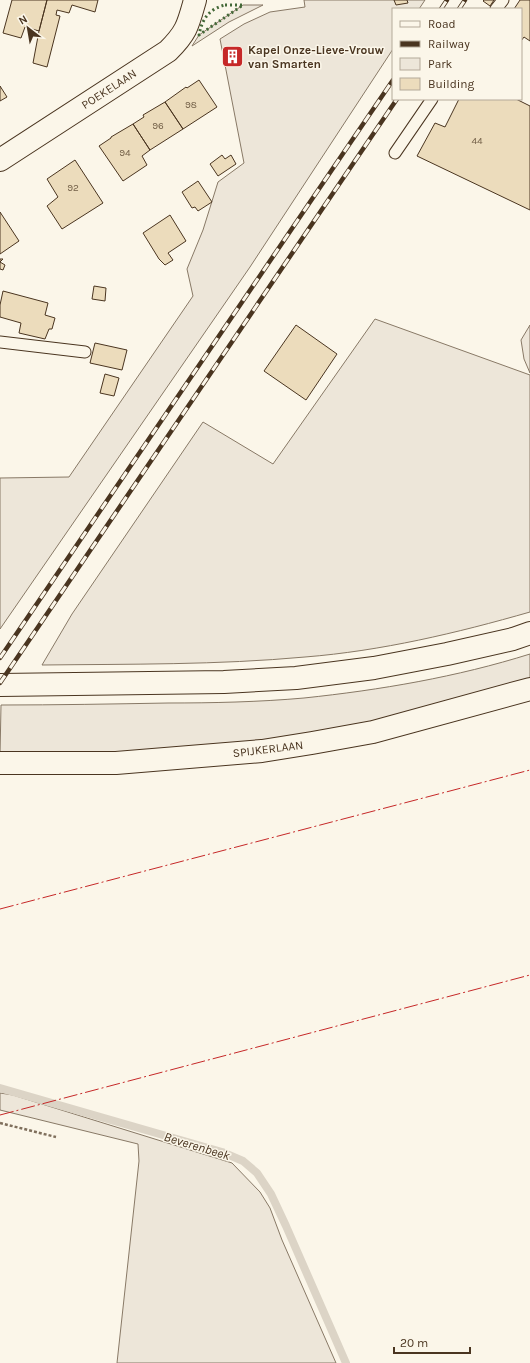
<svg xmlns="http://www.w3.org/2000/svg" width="530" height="1363" font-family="Karla,sans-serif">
	<rect width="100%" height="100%" fill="#fbf6e9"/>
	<path fill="#ede6d9" stroke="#887966" d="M 304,0 L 425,0 L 419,9 L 393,9 L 393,49 L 250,267 L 0,629 L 0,478 L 69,477 L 193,296 L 187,269 L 203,230 L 218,182 L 244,163 L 220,39 L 244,24 L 270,12 L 305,7 Z
		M 243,5 L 263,5 L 229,22 L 192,46 L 199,35 Z
		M 375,319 L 530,375 L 530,612 C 457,633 381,651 305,657 C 218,665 130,664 42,665 L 72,614 L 203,422 L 273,464 Z
		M 530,325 L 530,373 L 524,359 L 521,340 Z
		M 530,654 L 530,683 L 380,724 L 180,752 L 0,756 L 1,705 C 56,705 112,704 168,703 C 213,703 259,702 304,698 C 380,690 457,677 530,654 Z
		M 0,1093 L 13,1095 L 232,1163 L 260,1192 L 270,1208 L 282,1240 L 336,1363 L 117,1363 L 139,1161 L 138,1144 L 0,1110 Z"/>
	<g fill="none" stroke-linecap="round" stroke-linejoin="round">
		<path stroke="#dcd4c6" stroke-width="8" d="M 0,1088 L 222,1152 L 243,1161 L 257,1173 L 271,1194 L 286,1226 L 346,1363"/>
	</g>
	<path fill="#ecdcbc" stroke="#4a3520" d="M 12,0 L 47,0 L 39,31 L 25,27 L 21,38 L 3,33 Z
		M 47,0 L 98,0 L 95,12 L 72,5 L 69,13 L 57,10 L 56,15 L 60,16 L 47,67 L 33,63 L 39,31 Z
		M 394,0 L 407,0 L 408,3 L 396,5 Z
		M 484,0 L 494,0 L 490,6 L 483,1 Z
		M 520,0 L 530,0 L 530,41 L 524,37 L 521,41 L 521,9 L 514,9 Z
		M 235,50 L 237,61 L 229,63 L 227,53 Z
		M 199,80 L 217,107 L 183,129 L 165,102 L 186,87 L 187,88 Z
		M 0,86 L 7,97 L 0,101 Z
		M 459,99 L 516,99 L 530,106 L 530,210 L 417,156 L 435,123 L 445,127 Z
		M 165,102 L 183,129 L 150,150 L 133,124 L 144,117 L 143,115 Z
		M 133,124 L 150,150 L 142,156 L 147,165 L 123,181 L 99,146 L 111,138 L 111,137 Z
		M 222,155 L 225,159 L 231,155 L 236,164 L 218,176 L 210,164 Z
		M 75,160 L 103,203 L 62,229 L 47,206 L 58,197 L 47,179 Z
		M 198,181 L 212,202 L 198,211 L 195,207 L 192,208 L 182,192 Z
		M 0,212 L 19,241 L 0,254 Z
		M 170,215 L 186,241 L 168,253 L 173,260 L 165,265 L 159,259 L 143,233 Z
		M 0,259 L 3,259 L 0,262 L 5,265 L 3,270 L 0,269 Z
		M 94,286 L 106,288 L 105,301 L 92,299 Z
		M 3,291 L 48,303 L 45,315 L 55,318 L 52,329 L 49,329 L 45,339 L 19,333 L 21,323 L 0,317 L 0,305 Z
		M 296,325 L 337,354 L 306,400 L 264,371 Z
		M 95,343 L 127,350 L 122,370 L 90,363 Z
		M 105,374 L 119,378 L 114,396 L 100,393 Z"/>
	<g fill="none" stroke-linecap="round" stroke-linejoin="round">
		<defs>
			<path id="lane" d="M 496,9 L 503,0
				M 395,153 L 432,99
				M 0,342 L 85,352"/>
			<path id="street" d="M 0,160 L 168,51 C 187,32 188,25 195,0
				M 0,763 L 116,763 L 262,751 L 312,743 L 373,732 L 530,689"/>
			<path id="secondary" d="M 0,685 L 224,682 L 296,678 L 374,668 L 447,654 L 513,639 L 530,633"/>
		</defs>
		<use href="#lane" stroke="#4a3520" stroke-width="13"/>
		<use href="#street" stroke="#4a3520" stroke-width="24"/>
		<use href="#secondary" stroke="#4a3520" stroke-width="24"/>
		<path stroke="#7f6f5c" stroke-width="2.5" stroke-dasharray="3 2" stroke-linecap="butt" d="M 0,1123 L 56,1137"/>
		<use href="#lane" stroke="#fbf6e9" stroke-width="11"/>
		<use href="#street" stroke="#fbf6e9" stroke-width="22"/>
		<use href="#secondary" stroke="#fbf6e9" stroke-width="22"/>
		<defs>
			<path id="rail" d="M 441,9 L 447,0
				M 459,9 L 465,0
				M 0,658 L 393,80
				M 0,683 L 397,99"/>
		</defs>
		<use href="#rail" stroke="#4a3520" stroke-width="4.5"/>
		<use href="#rail" stroke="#fbf6e9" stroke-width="3" stroke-dasharray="9" stroke-linecap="butt"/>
		<path stroke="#436837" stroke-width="3" stroke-dasharray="2 3" stroke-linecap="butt" d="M 225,5 L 243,5 L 199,35 C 202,19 209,9 225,5 Z"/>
		<path stroke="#c62828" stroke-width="1" stroke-dasharray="14 3 2 3" stroke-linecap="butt" d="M 0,909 L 530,770
			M 0,1115 L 530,975"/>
	</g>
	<defs>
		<symbol id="building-square" viewBox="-11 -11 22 22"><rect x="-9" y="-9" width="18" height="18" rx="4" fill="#c62828" stroke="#fbf6e9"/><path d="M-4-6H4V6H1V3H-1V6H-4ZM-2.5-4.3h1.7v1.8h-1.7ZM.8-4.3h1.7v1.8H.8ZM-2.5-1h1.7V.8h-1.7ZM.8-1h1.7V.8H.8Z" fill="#fff"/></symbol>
	</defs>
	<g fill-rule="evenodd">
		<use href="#building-square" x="220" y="44" width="25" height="25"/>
	</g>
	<g text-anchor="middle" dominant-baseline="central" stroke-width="3" stroke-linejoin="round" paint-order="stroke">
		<g font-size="10" fill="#725f47">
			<text x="191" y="105">98</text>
			<text x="158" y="126">96</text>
			<text x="477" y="141">44</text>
			<text x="125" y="153">94</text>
			<text x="73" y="188">92</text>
		</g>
		<g font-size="12" font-weight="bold" fill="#4a3520" stroke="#fbf6e9" text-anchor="start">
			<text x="248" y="50">Kapel Onze-Lieve-Vrouw<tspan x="248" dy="14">van Smarten</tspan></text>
		</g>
		<g font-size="12" fill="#4a3520" stroke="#fbf6e9">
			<text transform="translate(109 89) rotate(-33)">POEKELAAN</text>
			<text transform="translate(268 749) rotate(-7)">SPIJKERLAAN</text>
		</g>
		<g font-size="13" font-style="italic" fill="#4a3520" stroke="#fbf6e9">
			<text transform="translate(197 1146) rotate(17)">Beverenbeek</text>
		</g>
	</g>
	<rect x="392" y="8" width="130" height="92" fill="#fbf6e9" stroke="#b4a999"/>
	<rect x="400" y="21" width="20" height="6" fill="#fbf6e9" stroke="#b4a999"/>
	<text x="428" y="28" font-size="12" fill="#4a3520">Road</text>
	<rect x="400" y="41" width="20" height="6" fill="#4a3520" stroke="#b4a999"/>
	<text x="428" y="48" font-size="12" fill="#4a3520">Railway</text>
	<rect x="400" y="58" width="20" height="12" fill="#ede6d9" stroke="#b4a999"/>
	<text x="428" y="68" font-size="12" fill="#4a3520">Park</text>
	<rect x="400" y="78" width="20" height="12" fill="#ecdcbc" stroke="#b4a999"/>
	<text x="428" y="88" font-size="12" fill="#4a3520">Building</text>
	<g transform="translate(28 28) rotate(329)" stroke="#fbf6e9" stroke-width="3" paint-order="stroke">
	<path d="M0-3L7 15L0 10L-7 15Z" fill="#4a3520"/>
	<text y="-6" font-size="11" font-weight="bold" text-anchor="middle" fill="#4a3520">N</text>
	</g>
	<path d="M394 1347v6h76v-6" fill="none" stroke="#4a3520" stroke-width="2"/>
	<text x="400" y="1347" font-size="12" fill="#4a3520" stroke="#fbf6e9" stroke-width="3" paint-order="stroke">20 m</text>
</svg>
